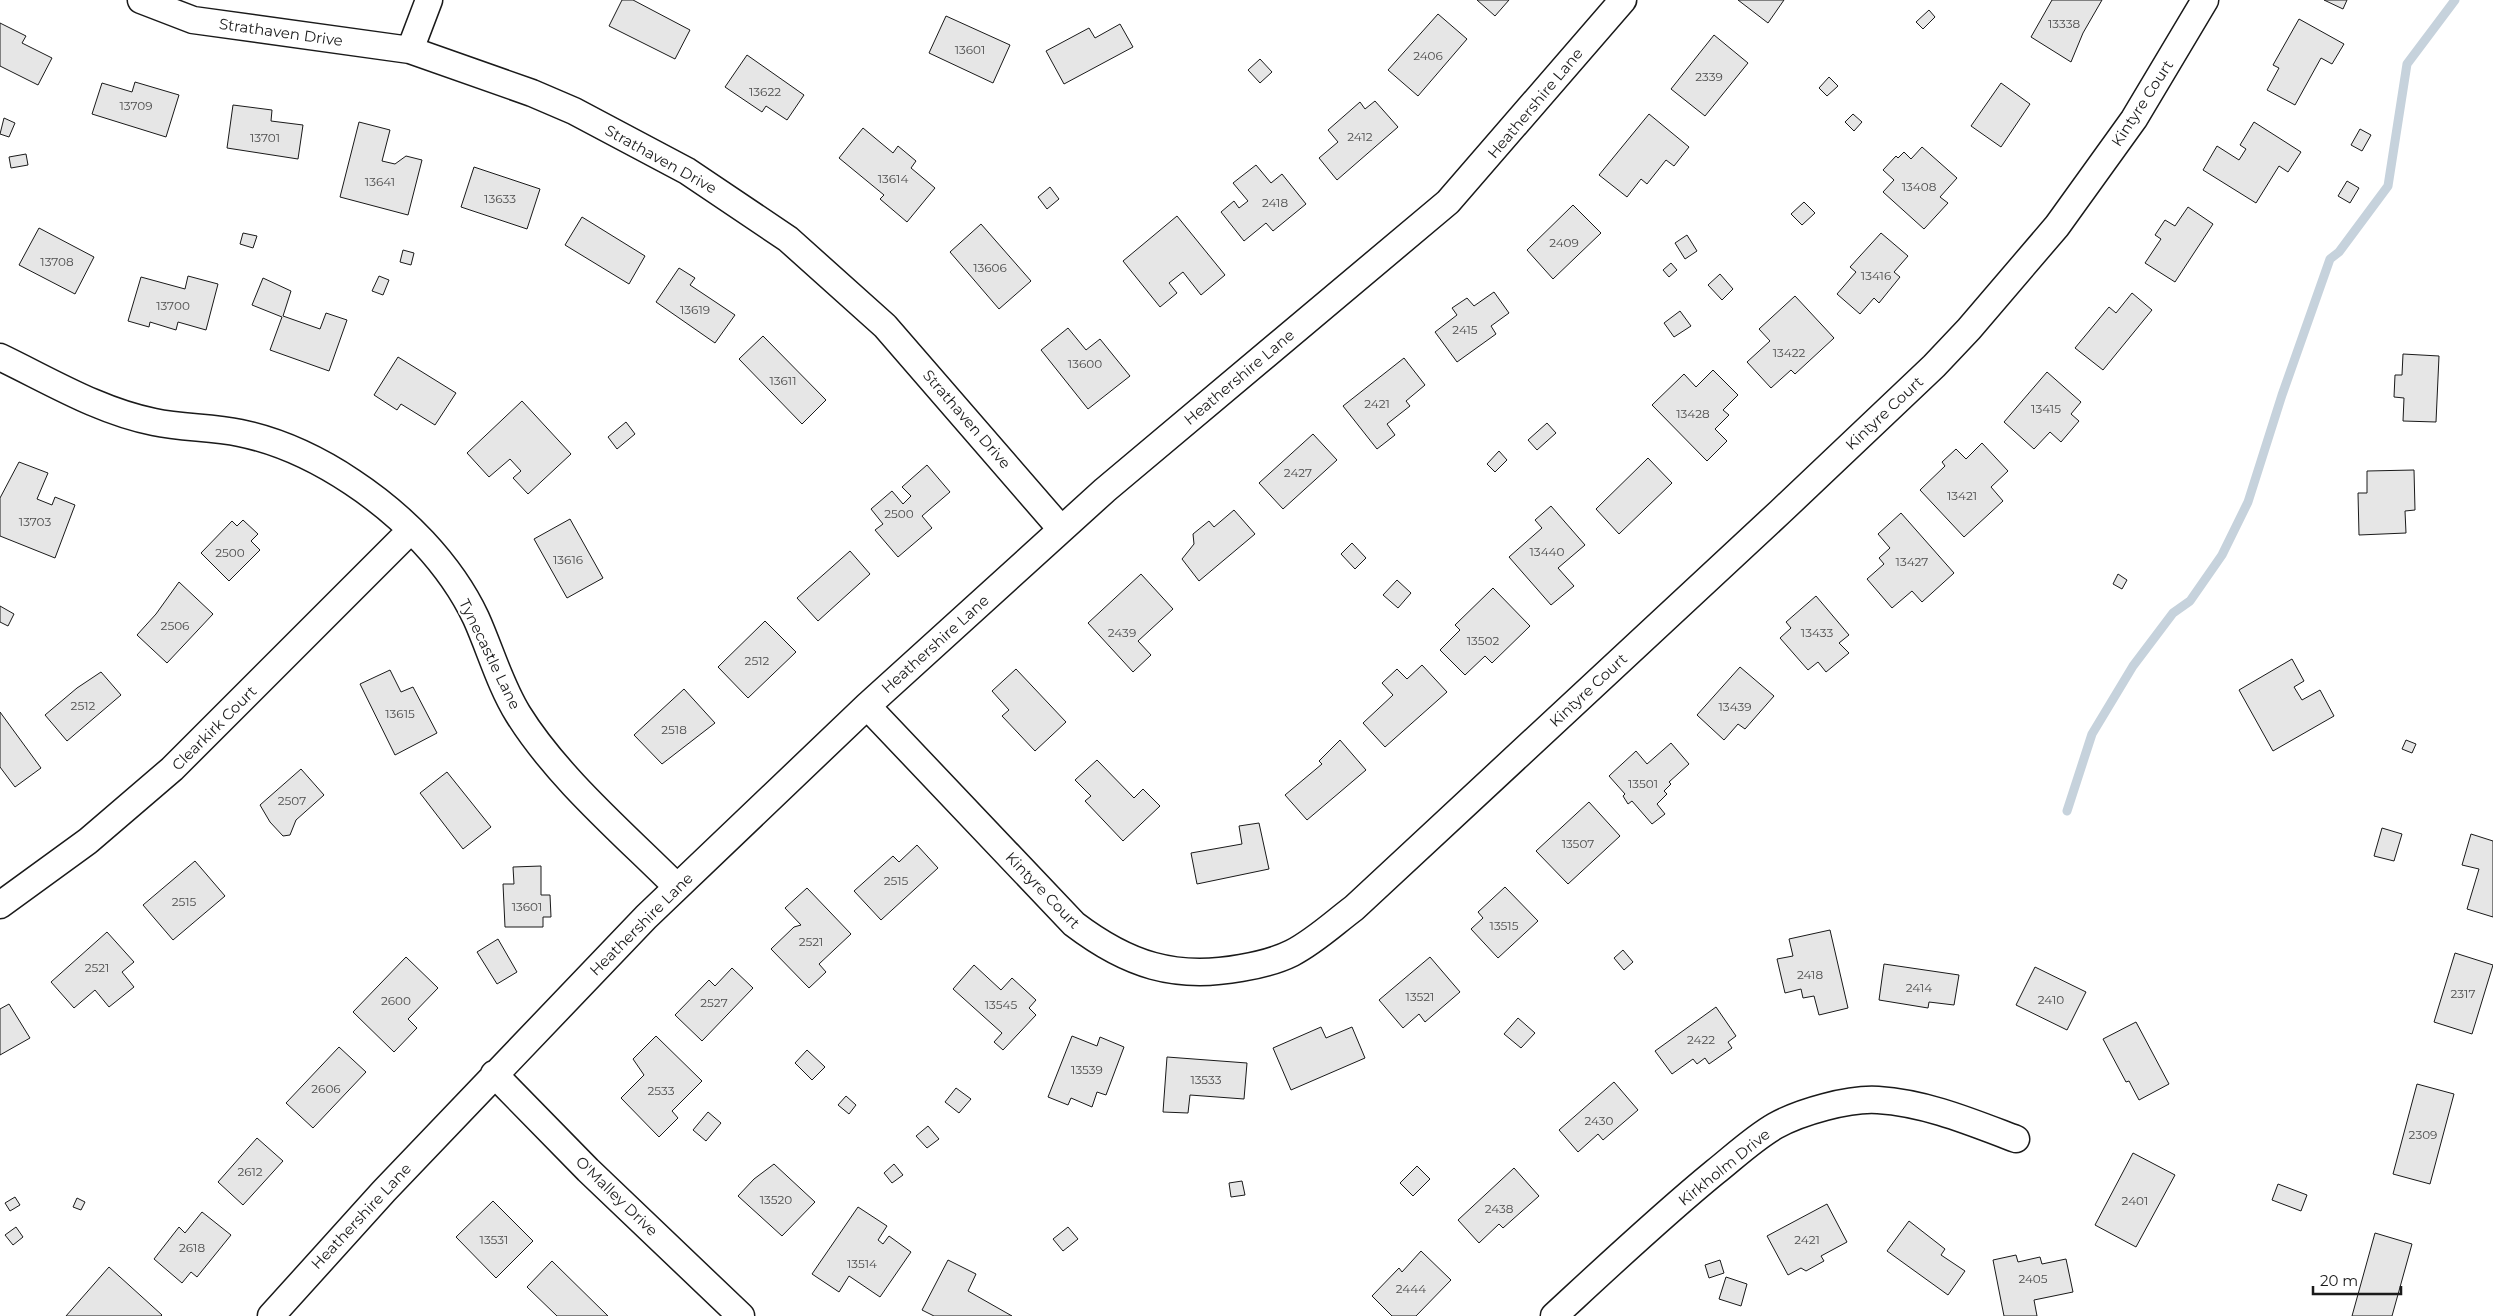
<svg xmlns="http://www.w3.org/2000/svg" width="2493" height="1316" font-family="Montserrat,sans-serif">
	<rect width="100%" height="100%" fill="#fff"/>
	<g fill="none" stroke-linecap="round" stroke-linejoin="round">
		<path stroke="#c6d2dc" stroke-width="9" d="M 2067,811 L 2092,734 L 2133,666 L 2173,613 L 2190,601 L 2222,555 L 2248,502 L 2282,395 L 2330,259 L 2339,252 L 2388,186 L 2407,64 L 2455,0"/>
	</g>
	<path fill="#e6e6e6" stroke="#1a1a1a" d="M 622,0 L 633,0 L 690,30 L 675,59 L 609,26 Z
		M 1477,0 L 1509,0 L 1495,16 Z
		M 1738,0 L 1784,0 L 1768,23 Z
		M 2052,0 L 2102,0 L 2083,33 L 2071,62 L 2031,37 Z
		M 2324,0 L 2347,0 L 2343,9 Z
		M 1929,10 L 1935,17 L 1923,29 L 1916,22 Z
		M 1438,14 L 1467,39 L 1418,96 L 1388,70 Z
		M 946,16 L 1010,45 L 993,83 L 929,53 Z
		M 2299,19 L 2344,44 L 2332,64 L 2321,58 L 2295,105 L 2267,90 L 2279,68 L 2273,65 Z
		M 0,23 L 26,36 L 22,43 L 52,58 L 38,85 L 0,66 Z
		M 1120,24 L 1133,47 L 1064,84 L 1046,51 L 1089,28 L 1095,38 Z
		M 1714,35 L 1748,63 L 1705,116 L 1671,89 Z
		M 747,55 L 804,95 L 787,120 L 766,106 L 762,112 L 725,87 Z
		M 1260,59 L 1272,72 L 1260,83 L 1248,70 Z
		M 1829,77 L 1838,86 L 1827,96 L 1819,88 Z
		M 135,82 L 179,95 L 166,137 L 92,114 L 102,83 L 132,92 Z
		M 2001,83 L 2030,104 L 2001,147 L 1971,126 Z
		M 1375,101 L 1398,127 L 1337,180 L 1319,158 L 1338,142 L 1328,130 L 1360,102 L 1365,109 Z
		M 233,105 L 272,110 L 271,121 L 303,125 L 298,159 L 227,148 Z
		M 1649,114 L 1689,147 L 1674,166 L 1666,160 L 1647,184 L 1641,179 L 1627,197 L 1599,175 Z
		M 1853,114 L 1862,122 L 1854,131 L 1845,122 Z
		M 4,118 L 15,123 L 9,137 L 0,134 Z
		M 359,122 L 390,130 L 382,161 L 395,164 L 406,156 L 422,160 L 408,215 L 340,197 Z
		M 2254,122 L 2301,152 L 2288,172 L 2279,166 L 2256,203 L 2203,170 L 2217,146 L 2239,160 L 2246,149 L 2240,145 Z
		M 863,128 L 893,153 L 898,146 L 916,161 L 911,168 L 935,188 L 907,222 L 880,199 L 884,195 L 839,158 Z
		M 2360,129 L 2371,135 L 2362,151 L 2351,145 Z
		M 1922,147 L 1957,178 L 1940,197 L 1948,203 L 1924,229 L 1883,192 L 1894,180 L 1883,170 L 1896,156 L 1898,158 L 1904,152 L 1911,159 Z
		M 26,154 L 28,165 L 11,168 L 9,157 Z
		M 1256,165 L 1271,183 L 1282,174 L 1306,204 L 1273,231 L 1266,223 L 1244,241 L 1221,212 L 1234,201 L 1239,208 L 1248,201 L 1233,183 Z
		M 474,167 L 540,189 L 527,229 L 461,207 Z
		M 2347,181 L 2359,188 L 2350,203 L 2338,196 Z
		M 1050,187 L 1059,199 L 1047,209 L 1038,197 Z
		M 1804,202 L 1815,213 L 1802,225 L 1791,214 Z
		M 1573,205 L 1601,233 L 1553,279 L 1527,250 Z
		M 2188,207 L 2213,224 L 2175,282 L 2145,263 L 2161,239 L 2155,235 L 2165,220 L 2175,226 Z
		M 1177,216 L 1225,275 L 1201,295 L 1183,272 L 1169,283 L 1177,293 L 1160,307 L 1123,261 Z
		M 582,217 L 645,256 L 629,284 L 565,245 Z
		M 981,224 L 1031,281 L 999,309 L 950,252 Z
		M 39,228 L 94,257 L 75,294 L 19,265 Z
		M 243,233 L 257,236 L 253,248 L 240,244 Z
		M 1881,233 L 1908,256 L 1894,272 L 1900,277 L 1879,303 L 1874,298 L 1860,314 L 1837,294 L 1856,272 L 1850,267 Z
		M 1687,235 L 1697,251 L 1685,259 L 1675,243 Z
		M 403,250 L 414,253 L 411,265 L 400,262 Z
		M 1671,263 L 1677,270 L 1669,277 L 1663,270 Z
		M 679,268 L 695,278 L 690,285 L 735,315 L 715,343 L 656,302 Z
		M 1720,274 L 1733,289 L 1722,300 L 1708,285 Z
		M 188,276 L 218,284 L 206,330 L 178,322 L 176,330 L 150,322 L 149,327 L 128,321 L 141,277 L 185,289 Z
		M 379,276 L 389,280 L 383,295 L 372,291 Z
		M 263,278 L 291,291 L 283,316 L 320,329 L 326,313 L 347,320 L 329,371 L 270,350 L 282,317 L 252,305 Z
		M 1494,292 L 1509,313 L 1491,326 L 1496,334 L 1457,362 L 1435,332 L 1457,315 L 1452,308 L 1467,298 L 1474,306 Z
		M 2132,293 L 2152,310 L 2103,370 L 2075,348 L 2109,307 L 2116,313 Z
		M 1795,296 L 1834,338 L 1795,374 L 1791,370 L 1771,388 L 1747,362 L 1770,341 L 1759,329 Z
		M 1680,311 L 1691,326 L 1674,337 L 1664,323 Z
		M 1068,328 L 1086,350 L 1100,339 L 1130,376 L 1088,409 L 1041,350 Z
		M 763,336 L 826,400 L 802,424 L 739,359 Z
		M 2403,354 L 2439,356 L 2436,422 L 2403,421 L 2404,398 L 2394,397 L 2395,375 L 2402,375 Z
		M 398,357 L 456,393 L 435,425 L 401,404 L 397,410 L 374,395 Z
		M 1404,358 L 1425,385 L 1406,401 L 1410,406 L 1387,424 L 1395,435 L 1377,449 L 1343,406 Z
		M 1713,370 L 1738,395 L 1723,410 L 1729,415 L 1715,429 L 1727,441 L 1707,461 L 1652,405 L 1684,374 L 1696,387 Z
		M 2047,372 L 2081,402 L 2071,414 L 2079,421 L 2061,442 L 2050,432 L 2034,449 L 2004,422 Z
		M 522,401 L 571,454 L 528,494 L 513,478 L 521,471 L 510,459 L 489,477 L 467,453 Z
		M 626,422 L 635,434 L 617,449 L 608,437 Z
		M 1547,423 L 1556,433 L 1537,450 L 1528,440 Z
		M 1313,434 L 1337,460 L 1283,509 L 1259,483 Z
		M 1982,443 L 2008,471 L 1991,487 L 2003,501 L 1964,537 L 1920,490 L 1945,466 L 1942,462 L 1956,449 L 1966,459 Z
		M 1499,451 L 1507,460 L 1495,472 L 1487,464 Z
		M 1648,458 L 1672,483 L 1619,534 L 1596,509 Z
		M 19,462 L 48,473 L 37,499 L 52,505 L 55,497 L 75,505 L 55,558 L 0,536 L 0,498 Z
		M 927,465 L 950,492 L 922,516 L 932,528 L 898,557 L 875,530 L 883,524 L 871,509 L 892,491 L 903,504 L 911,496 L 902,487 Z
		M 2414,470 L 2415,510 L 2405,511 L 2406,533 L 2359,535 L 2358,493 L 2367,493 L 2367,471 Z
		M 1551,506 L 1585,545 L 1558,568 L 1574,586 L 1551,605 L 1509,557 L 1542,528 L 1535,520 Z
		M 1234,510 L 1255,534 L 1199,581 L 1182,559 L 1194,544 L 1193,534 L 1209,521 L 1214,527 Z
		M 1901,513 L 1954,573 L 1922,602 L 1912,591 L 1892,608 L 1867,579 L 1884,564 L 1879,558 L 1890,548 L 1878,534 Z
		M 570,519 L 603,578 L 567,598 L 534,539 Z
		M 243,520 L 258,534 L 251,541 L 260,550 L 229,581 L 201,553 L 232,521 L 237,526 Z
		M 1352,543 L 1366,558 L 1355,569 L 1341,554 Z
		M 850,551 L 870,574 L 818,621 L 797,598 Z
		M 1141,574 L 1173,609 L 1138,641 L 1151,655 L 1133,672 L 1088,623 Z
		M 2118,574 L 2127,580 L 2122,589 L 2113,584 Z
		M 1397,580 L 1411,593 L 1398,608 L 1383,595 Z
		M 179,582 L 213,614 L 167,663 L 137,635 L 156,614 Z
		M 1493,588 L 1530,626 L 1492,663 L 1485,656 L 1465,675 L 1440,650 L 1460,630 L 1455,625 Z
		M 1816,596 L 1849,635 L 1839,643 L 1849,653 L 1826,672 L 1818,662 L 1808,670 L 1780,638 L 1791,628 L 1786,622 Z
		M 0,606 L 14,614 L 8,626 L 0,622 Z
		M 765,621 L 796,652 L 748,698 L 718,667 Z
		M 2292,659 L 2304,681 L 2294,687 L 2302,700 L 2320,690 L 2334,716 L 2273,751 L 2239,690 Z
		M 1422,665 L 1447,692 L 1385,747 L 1363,723 L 1393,695 L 1382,683 L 1397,669 L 1407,679 Z
		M 1740,667 L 1774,696 L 1745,729 L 1738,724 L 1724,740 L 1697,715 Z
		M 1016,669 L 1066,722 L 1035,751 L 1002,716 L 1009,710 L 992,691 Z
		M 390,670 L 401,692 L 413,687 L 437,733 L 395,755 L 360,684 Z
		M 101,672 L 121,695 L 67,741 L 45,715 L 77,688 Z
		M 684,689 L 715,723 L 662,764 L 634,735 Z
		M 0,712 L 41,768 L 15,787 L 0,767 Z
		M 1340,740 L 1366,770 L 1307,820 L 1285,795 L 1322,764 L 1319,761 Z
		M 2406,740 L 2416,744 L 2412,753 L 2402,749 Z
		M 1671,743 L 1689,764 L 1669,782 L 1671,784 L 1664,791 L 1667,794 L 1657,804 L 1665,814 L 1652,824 L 1632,801 L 1628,804 L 1623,796 L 1625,794 L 1609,776 L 1636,751 L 1647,764 Z
		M 1097,760 L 1134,798 L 1143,789 L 1160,806 L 1123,841 L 1085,801 L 1091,796 L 1075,780 Z
		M 301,769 L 324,795 L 296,820 L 290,835 L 283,836 L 270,822 L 260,805 Z
		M 447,772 L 491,827 L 463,849 L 420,793 Z
		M 1589,802 L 1620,836 L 1568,884 L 1536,851 Z
		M 1259,823 L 1269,869 L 1197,884 L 1191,853 L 1242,844 L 1239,826 Z
		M 2382,828 L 2402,834 L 2394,861 L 2374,856 Z
		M 2471,834 L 2493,841 L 2493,917 L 2467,909 L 2479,869 L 2462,865 Z
		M 917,845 L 938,868 L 881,920 L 854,891 L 893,856 L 899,862 Z
		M 195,861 L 225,896 L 173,940 L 143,905 Z
		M 541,866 L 541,895 L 550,895 L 551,917 L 543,917 L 543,927 L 505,927 L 503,884 L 514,884 L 513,867 Z
		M 1505,887 L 1538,921 L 1498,958 L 1471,929 L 1483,918 L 1478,912 Z
		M 807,888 L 851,934 L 819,964 L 826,972 L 809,988 L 771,949 L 794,927 L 801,925 L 785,908 Z
		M 1830,930 L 1848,1008 L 1819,1015 L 1814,996 L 1803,998 L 1801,989 L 1785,993 L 1777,959 L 1793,956 L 1789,939 Z
		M 107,932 L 134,962 L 122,972 L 134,987 L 109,1007 L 95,990 L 74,1008 L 51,982 Z
		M 498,939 L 517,972 L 497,984 L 477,952 Z
		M 1623,950 L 1633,962 L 1624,970 L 1614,958 Z
		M 2455,953 L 2493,965 L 2472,1034 L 2434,1022 Z
		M 406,957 L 438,988 L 408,1019 L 417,1028 L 394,1052 L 353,1012 Z
		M 1430,957 L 1460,992 L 1425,1022 L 1419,1014 L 1403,1028 L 1379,1000 Z
		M 1884,964 L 1959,975 L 1954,1005 L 1929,1002 L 1928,1008 L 1879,1000 Z
		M 974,965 L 1001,990 L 1012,978 L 1036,1000 L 1029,1008 L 1036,1015 L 1003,1050 L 994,1042 L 1002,1033 L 953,989 Z
		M 2035,967 L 2086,992 L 2067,1030 L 2016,1005 Z
		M 732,968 L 753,988 L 702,1041 L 675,1015 L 709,980 L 715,986 Z
		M 9,1004 L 30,1038 L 0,1055 L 0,1009 Z
		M 1716,1007 L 1736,1036 L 1728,1042 L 1732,1048 L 1709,1064 L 1705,1058 L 1697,1064 L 1693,1059 L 1672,1074 L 1655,1051 Z
		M 1518,1018 L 1535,1033 L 1521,1048 L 1504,1034 Z
		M 2136,1022 L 2169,1084 L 2139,1100 L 2129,1081 L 2126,1082 L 2103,1039 Z
		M 1321,1027 L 1326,1038 L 1352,1027 L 1365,1058 L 1291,1090 L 1273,1048 Z
		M 656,1036 L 702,1081 L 672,1111 L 678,1118 L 659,1137 L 621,1098 L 644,1075 L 633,1059 Z
		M 1072,1036 L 1097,1046 L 1100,1037 L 1124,1047 L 1106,1095 L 1097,1092 L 1092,1107 L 1071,1098 L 1068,1105 L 1048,1097 Z
		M 339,1047 L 366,1072 L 313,1128 L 286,1103 Z
		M 807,1050 L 825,1067 L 812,1080 L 795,1063 Z
		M 1167,1057 L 1247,1063 L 1244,1099 L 1190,1095 L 1188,1113 L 1163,1112 Z
		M 1614,1082 L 1638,1110 L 1603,1140 L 1598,1134 L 1578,1152 L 1559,1130 Z
		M 2417,1084 L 2454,1094 L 2430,1184 L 2393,1174 Z
		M 956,1088 L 971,1099 L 959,1113 L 945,1102 Z
		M 846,1096 L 856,1105 L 849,1114 L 838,1105 Z
		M 708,1112 L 721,1123 L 706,1141 L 693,1130 Z
		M 928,1126 L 939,1139 L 927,1148 L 916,1136 Z
		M 257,1138 L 283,1161 L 243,1205 L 218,1182 Z
		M 2133,1153 L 2175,1175 L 2136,1247 L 2095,1225 Z
		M 774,1164 L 815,1202 L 782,1236 L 738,1196 L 754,1179 Z
		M 894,1164 L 903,1175 L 892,1183 L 884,1173 Z
		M 1417,1166 L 1430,1179 L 1413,1196 L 1400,1183 Z
		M 1514,1168 L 1539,1196 L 1503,1228 L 1499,1224 L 1479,1243 L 1458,1220 Z
		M 1242,1181 L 1245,1195 L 1231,1197 L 1229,1183 Z
		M 2278,1184 L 2307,1195 L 2301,1211 L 2272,1200 Z
		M 15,1197 L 20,1205 L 10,1211 L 5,1203 Z
		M 77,1198 L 85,1202 L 81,1210 L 73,1207 Z
		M 493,1201 L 533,1241 L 496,1278 L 456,1237 Z
		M 1827,1204 L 1847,1242 L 1821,1256 L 1824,1261 L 1806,1271 L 1801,1268 L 1788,1275 L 1767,1236 Z
		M 858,1207 L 887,1226 L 878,1240 L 883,1244 L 889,1236 L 911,1252 L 880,1297 L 849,1276 L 839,1292 L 812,1274 Z
		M 202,1212 L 231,1235 L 197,1277 L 191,1272 L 182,1283 L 154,1259 L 179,1227 L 185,1233 Z
		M 1909,1221 L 1945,1249 L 1941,1255 L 1965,1271 L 1948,1295 L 1887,1251 Z
		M 16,1227 L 23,1237 L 13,1245 L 5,1235 Z
		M 1068,1227 L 1078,1239 L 1063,1251 L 1053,1239 Z
		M 2375,1233 L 2412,1244 L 2392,1316 L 2352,1316 Z
		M 1421,1251 L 1451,1280 L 1416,1316 L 1392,1316 L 1372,1296 L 1399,1268 L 1402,1272 Z
		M 2016,1255 L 2018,1262 L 2040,1257 L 2042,1264 L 2066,1259 L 2073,1292 L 2034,1300 L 2037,1316 L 2004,1316 L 1993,1260 Z
		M 948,1260 L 976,1274 L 968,1291 L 1012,1316 L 934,1316 L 922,1310 Z
		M 1720,1260 L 1724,1273 L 1709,1278 L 1705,1265 Z
		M 552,1261 L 608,1316 L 557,1316 L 527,1287 Z
		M 109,1267 L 162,1315 L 161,1316 L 66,1316 Z
		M 1726,1277 L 1747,1284 L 1741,1306 L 1719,1299 Z"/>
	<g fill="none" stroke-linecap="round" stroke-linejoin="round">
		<defs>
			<path id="street" d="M 141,0 L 193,20 L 410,50 L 532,93 L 574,111 L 687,171 L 788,239 L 885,326 L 1061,529
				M 410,50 L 429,0
				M 0,357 C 50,381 99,411 154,422 C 182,428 212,427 240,433 C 279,441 319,460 352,482 C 402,515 450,563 476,618 C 490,649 500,685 518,714 C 557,777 624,834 677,887
				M 867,706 L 1074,924 C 1128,965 1175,980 1241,968 C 1259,965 1276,961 1292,953 C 1315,941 1334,923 1354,908 L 1780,512 L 1934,366 L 1969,329 L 2057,226 L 2134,119 L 2205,0
				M 0,905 L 88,841 L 172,769 L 411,530
				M 494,1074 L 588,1170 L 741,1316
				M 271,1316 L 384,1191 L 646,917 L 867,706 L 1105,490 L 1448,202 L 1623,0
				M 1554,1316 C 1607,1267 1660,1217 1715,1172 C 1735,1156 1754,1138 1775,1126 C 1800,1112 1849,1098 1878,1100 C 1926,1103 1971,1122 2016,1139"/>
		</defs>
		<use href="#street" stroke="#1a1a1a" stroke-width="29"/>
		<use href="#street" stroke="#fff" stroke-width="26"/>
	</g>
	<g text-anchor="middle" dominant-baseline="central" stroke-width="4" stroke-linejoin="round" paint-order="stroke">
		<g font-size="12" fill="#4d4d4d">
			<text x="2064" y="23">13338</text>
			<text x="970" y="49">13601</text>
			<text x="1428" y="55">2406</text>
			<text x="1709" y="76">2339</text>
			<text x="765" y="91">13622</text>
			<text x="136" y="105">13709</text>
			<text x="1360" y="136">2412</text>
			<text x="265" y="137">13701</text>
			<text x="893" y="178">13614</text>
			<text x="380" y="181">13641</text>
			<text x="1919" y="186">13408</text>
			<text x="500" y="198">13633</text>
			<text x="1275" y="202">2418</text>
			<text x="1564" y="242">2409</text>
			<text x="57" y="261">13708</text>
			<text x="990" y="267">13606</text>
			<text x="1876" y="275">13416</text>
			<text x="173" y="305">13700</text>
			<text x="695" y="309">13619</text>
			<text x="1465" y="329">2415</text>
			<text x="1789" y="352">13422</text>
			<text x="1085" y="363">13600</text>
			<text x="783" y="380">13611</text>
			<text x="1377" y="403">2421</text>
			<text x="2046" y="408">13415</text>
			<text x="1693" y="413">13428</text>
			<text x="1298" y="472">2427</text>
			<text x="1962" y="495">13421</text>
			<text x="899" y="513">2500</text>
			<text x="35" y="521">13703</text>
			<text x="1547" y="551">13440</text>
			<text x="230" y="552">2500</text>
			<text x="568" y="559">13616</text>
			<text x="1912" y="561">13427</text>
			<text x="175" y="625">2506</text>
			<text x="1122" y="632">2439</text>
			<text x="1817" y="632">13433</text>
			<text x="1483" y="640">13502</text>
			<text x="757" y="660">2512</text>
			<text x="83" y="705">2512</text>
			<text x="1735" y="706">13439</text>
			<text x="400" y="713">13615</text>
			<text x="674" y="729">2518</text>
			<text x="1643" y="783">13501</text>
			<text x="292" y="800">2507</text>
			<text x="1578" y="843">13507</text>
			<text x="896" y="880">2515</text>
			<text x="184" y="901">2515</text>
			<text x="527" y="906">13601</text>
			<text x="1504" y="925">13515</text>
			<text x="811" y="941">2521</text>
			<text x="97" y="967">2521</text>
			<text x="1810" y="974">2418</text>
			<text x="1919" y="987">2414</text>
			<text x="2463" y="993">2317</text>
			<text x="1420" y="996">13521</text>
			<text x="2051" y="999">2410</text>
			<text x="396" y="1000">2600</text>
			<text x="714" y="1002">2527</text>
			<text x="1001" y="1004">13545</text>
			<text x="1701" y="1039">2422</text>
			<text x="1087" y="1069">13539</text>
			<text x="1206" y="1079">13533</text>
			<text x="326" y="1088">2606</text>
			<text x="661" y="1090">2533</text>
			<text x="1599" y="1120">2430</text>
			<text x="2423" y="1134">2309</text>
			<text x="250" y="1171">2612</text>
			<text x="776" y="1199">13520</text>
			<text x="2135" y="1200">2401</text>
			<text x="1499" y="1208">2438</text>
			<text x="494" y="1239">13531</text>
			<text x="1807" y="1239">2421</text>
			<text x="192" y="1247">2618</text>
			<text x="862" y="1263">13514</text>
			<text x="2033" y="1278">2405</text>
			<text x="1411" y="1288">2444</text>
		</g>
		<g font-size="15" fill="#1a1a1a" stroke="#fff">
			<text transform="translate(281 32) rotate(8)">Strathaven Drive</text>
			<text transform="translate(1535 103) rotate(-50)">Heathershire Lane</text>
			<text transform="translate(2142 103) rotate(-57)">Kintyre Court</text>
			<text transform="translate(661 159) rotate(29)">Strathaven Drive</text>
			<text transform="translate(1239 377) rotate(-40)">Heathershire Lane</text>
			<text transform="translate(1884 413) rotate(-43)">Kintyre Court</text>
			<text transform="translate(967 419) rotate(49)">Strathaven Drive</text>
			<text transform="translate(935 644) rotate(-42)">Heathershire Lane</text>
			<text transform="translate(490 654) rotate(64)">Tynecastle Lane</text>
			<text transform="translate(1588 690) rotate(-43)">Kintyre Court</text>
			<text transform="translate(214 728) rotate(-45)">Clearkirk Court</text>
			<text transform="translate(1043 890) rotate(46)">Kintyre Court</text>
			<text transform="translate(641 924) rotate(-45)">Heathershire Lane</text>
			<text transform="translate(1724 1167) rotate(-39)">Kirkholm Drive</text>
			<text transform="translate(617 1196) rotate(44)">O'Malley Drive</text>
			<text transform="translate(361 1216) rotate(-47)">Heathershire Lane</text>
		</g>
	</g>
	<path d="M2313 1286v8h88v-8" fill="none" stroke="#1a1a1a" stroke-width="2.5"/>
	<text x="2320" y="1286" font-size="15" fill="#1a1a1a" stroke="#ffffff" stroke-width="4" paint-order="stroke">20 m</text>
</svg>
